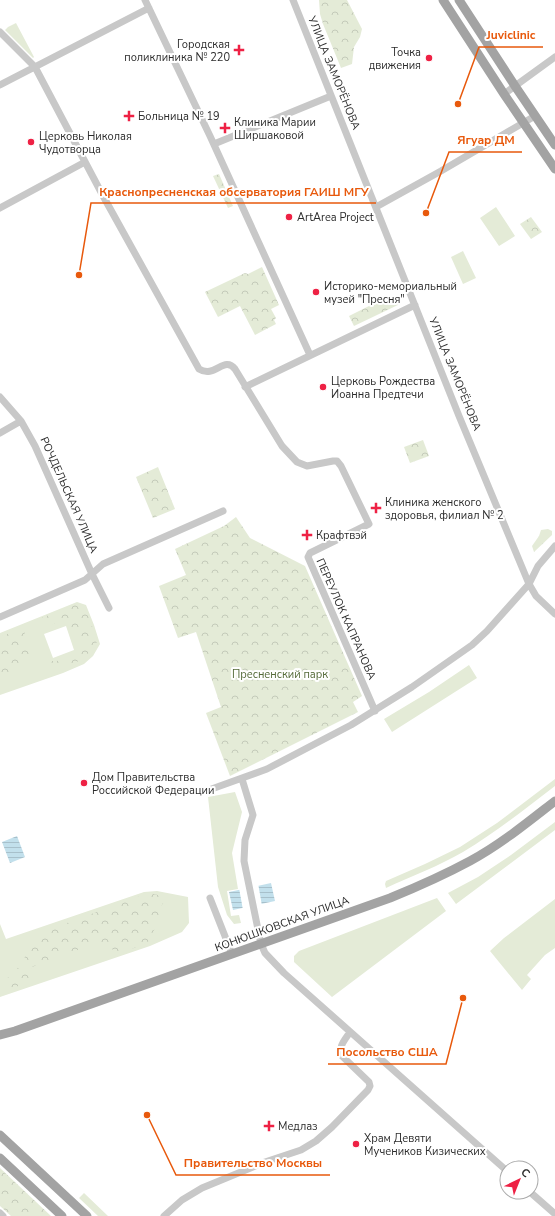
<svg xmlns="http://www.w3.org/2000/svg" width="555" height="1216" font-family="'Nunito Sans',sans-serif">
	<defs>
		<pattern id="forest-crowns" width="20" height="18" patternUnits="userSpaceOnUse"><rect width="20" height="18" fill="#e4ebd7"/><path d="M2 6a3 3 0 1 1 6 0M12 15a3 3 0 1 1 6 0" fill="none" stroke="#c4cab9"/></pattern>
		<pattern id="water-rules" width="6" height="5" patternUnits="userSpaceOnUse"><rect width="6" height="5" fill="#c2e0ec"/><path d="M0 2.5h6" fill="none" stroke="#a7c0cb"/></pattern>
	</defs>
	<rect width="100%" height="100%" fill="#fff"/>
	<path fill="#e4ebd7" fill-rule="evenodd" d="M 16,23 L 34,57 L 33,58 L 5,30 L 8,27 Z
		M 496,207 L 515,236 L 499,246 L 480,218 Z
		M 463,251 L 476,278 L 463,284 L 451,257 Z
		M 77,602 L 86,605 L 94,625 L 100,644 L 93,656 L 84,664 L 63,673 L 0,695 L 0,633 ZM 66,626 L 74,650 L 53,658 L 44,634 Z
		M 469,665 L 477,678 L 392,732 L 384,719 L 429,692 Z
		M 555,779 L 555,786 C 525,809 496,832 463,852 C 439,866 412,876 386,888 L 385,884 L 386,881 L 425,864 L 460,847 L 497,823 Z
		M 235,792 L 242,812 L 232,853 L 238,889 L 227,891 L 231,916 L 239,915 L 241,923 L 234,924 L 227,915 L 218,887 L 208,797 Z
		M 555,822 L 555,830 L 456,904 L 448,893 L 478,877 L 511,855 Z
		M 157,891 L 188,897 L 189,923 L 182,932 L 150,946 L 0,997 L 0,924 L 6,939 L 144,892 Z
		M 437,898 L 446,911 L 332,997 L 294,962 L 294,956 L 299,951 Z
		M 555,899 L 555,948 L 545,955 L 527,975 L 531,979 L 522,990 L 490,951 L 504,938 Z
		M 84,1193 L 108,1216 L 98,1216 L 79,1198 Z"/>
	<path fill="url(#forest-crowns)" d="M 319,0 L 347,0 L 362,29 L 360,37 L 354,47 L 352,64 L 341,68 L 323,24 L 320,14 Z
		M 219,174 L 233,206 L 228,208 L 213,176 Z
		M 531,217 L 542,232 L 531,239 L 520,224 Z
		M 262,267 L 279,305 L 271,309 L 276,318 L 274,320 L 276,324 L 255,335 L 240,306 L 218,317 L 205,292 L 245,273 L 248,274 Z
		M 396,296 L 400,304 L 354,326 L 349,316 L 379,301 L 381,304 Z
		M 423,440 L 429,456 L 410,463 L 404,447 Z
		M 158,467 L 175,509 L 153,518 L 136,477 Z
		M 236,517 L 250,538 L 305,566 L 362,696 L 353,702 L 358,712 L 230,776 L 206,713 L 221,707 L 196,632 L 178,638 L 159,586 L 186,575 L 175,549 L 224,526 Z
		M 548,529 L 552,531 L 552,535 L 534,552 L 532,546 L 539,536 L 541,530 Z
		M 77,603 L 86,609 L 97,640 L 96,645 L 82,660 L 52,670 L 49,666 L 52,661 C 57,662 70,658 74,654 C 77,653 78,649 80,646 L 78,641 L 77,631 C 60,621 65,619 45,627 L 41,624 L 39,619 Z
		M 22,628 L 25,632 L 23,642 L 29,651 L 32,660 L 30,664 L 20,668 L 16,672 L 2,678 L 0,676 L 0,637 Z
		M 153,894 L 158,895 L 163,898 L 164,902 L 161,906 L 164,916 L 157,924 L 148,942 L 144,945 L 117,953 C 113,950 109,946 104,944 C 94,942 44,963 32,967 L 29,972 L 30,977 L 24,984 L 4,991 L 2,986 L 11,973 L 19,967 L 23,963 L 29,943 L 40,933 L 143,895 Z
		M 0,1168 L 51,1216 L 11,1216 L 0,1206 Z"/>
	<path fill="url(#water-rules)" d="M 17,836 L 25,857 L 10,863 L 2,842 Z
		M 271,883 L 275,901 L 233,910 L 229,892 Z"/>
	<path fill="#fff" d="M 258,883 L 262,906 L 243,910 L 239,888 Z"/>
	<g fill="none" stroke-linecap="round" stroke-linejoin="round">
		<path stroke="#c8c8c8" stroke-width="7" d="M 145,0 L 210,136 L 310,355
			M 293,0 L 459,416 L 529,584 L 536,596 L 555,614
			M 0,32 L 35,67 L 102,194 L 199,369 C 215,379 224,355 235,369 L 282,446 L 297,462 L 307,466 L 333,461 L 337,461 L 341,466 L 369,524 L 310,553 L 308,557 L 375,711
			M 0,85 L 149,8
			M 504,94 L 555,57
			M 214,144 L 331,96
			M 376,207 L 441,171 L 535,116
			M 0,208 L 85,162
			M 245,387 L 415,305
			M 0,397 L 21,421 L 35,446 L 92,574 L 109,608
			M 0,433 L 21,421
			M 0,617 L 85,580 L 103,564 L 223,511
			M 242,779 L 253,815 L 245,840 L 244,861 L 261,944 L 265,953 L 284,973 L 507,1171
			M 206,791 L 267,769 L 351,725 L 412,687 L 472,645 L 487,631 L 529,584 L 538,566 L 555,546
			M 210,898 L 232,954
			M 530,1192 L 555,1214
			M 0,1213 L 3,1216
			M 164,1216 L 182,1200 L 202,1188 L 265,1162 L 301,1150 L 316,1141 L 332,1127 L 368,1090 L 370,1086 L 369,1082 L 342,1056 C 338,1046 345,1040 350,1032"/>
		<path stroke="#a3a3a3" stroke-width="9" d="M 443,0 L 504,94 L 555,169
			M 459,0 L 515,86 L 555,145
			M 0,1035 L 15,1031 L 390,898 C 417,887 444,875 470,861 C 500,845 528,822 555,801
			M 0,1135 L 87,1216
			M 0,1158 L 62,1216"/>
	</g>
	<g fill="#ee2144" stroke="#fff" stroke-width="1.5">
		<path d="M237 44h4v4h4v4h-4v4h-4v-4h-4v-4h4z"/>
		<circle cx="429" cy="58" r="4"/>
		<path d="M127 110h4v4h4v4h-4v4h-4v-4h-4v-4h4z"/>
		<path d="M223 122h4v4h4v4h-4v4h-4v-4h-4v-4h4z"/>
		<circle cx="31" cy="142" r="4"/>
		<circle cx="289" cy="217" r="4"/>
		<circle cx="316" cy="292" r="4"/>
		<circle cx="323" cy="387" r="4"/>
		<path d="M374 502h4v4h4v4h-4v4h-4v-4h-4v-4h4z"/>
		<path d="M305 529h4v4h4v4h-4v4h-4v-4h-4v-4h4z"/>
		<circle cx="84" cy="783" r="4"/>
		<path d="M267 1120h4v4h4v4h-4v4h-4v-4h-4v-4h4z"/>
		<circle cx="356" cy="1144" r="4"/>
	</g>
	<g text-anchor="middle" dominant-baseline="central" stroke-width="4" stroke-linejoin="round" paint-order="stroke">
		<g font-size="11" fill="#2b2b2b" stroke="#fff" text-anchor="start">
			<text x="230" y="44" text-anchor="end">Городская<tspan x="230" dy="13">поликлиника № 220</tspan></text>
			<text x="421" y="52" text-anchor="end">Точка<tspan x="421" dy="13">движения</tspan></text>
			<text x="138" y="116">Больница № 19</text>
			<text x="234" y="122">Клиника Марии<tspan x="234" dy="13">Ширшаковой</tspan></text>
			<text x="39" y="136">Церковь Николая<tspan x="39" dy="13">Чудотворца</tspan></text>
			<text x="297" y="217">ArtArea Project</text>
			<text x="324" y="286">Историко-мемориальный<tspan x="324" dy="13">музей "Пресня"</tspan></text>
			<text x="331" y="381">Церковь Рождества<tspan x="331" dy="13">Иоанна Предтечи</tspan></text>
			<text x="385" y="502">Клиника женского<tspan x="385" dy="13">здоровья, филиал № 2</tspan></text>
			<text x="316" y="535">Крафтвэй</text>
			<text x="92" y="777">Дом Правительства<tspan x="92" dy="13">Российской Федерации</tspan></text>
			<text x="278" y="1126">Медлаз</text>
			<text x="364" y="1138">Храм Девяти<tspan x="364" dy="13">Мучеников Кизических</tspan></text>
		</g>
		<g font-size="11" fill="#2b2b2b" stroke="#fff">
			<text transform="translate(334 73) rotate(68)">УЛИЦА ЗАМОРЁНОВА</text>
			<text transform="translate(455 374) rotate(68)">УЛИЦА ЗАМОРЁНОВА</text>
			<text transform="translate(69 495) rotate(66)">РОЧДЕЛЬСКАЯ УЛИЦА</text>
			<text transform="translate(346 619) rotate(66)">ПЕРЕУЛОК КАПРАНОВА</text>
			<text transform="translate(282 924) rotate(-20)">КОНЮШКОВСКАЯ УЛИЦА</text>
		</g>
		<g font-size="11" fill="#536937" stroke="#fff">
			<text x="280" y="674">Пресненский парк</text>
		</g>
	</g>
	<path fill="none" stroke="#e8590c" stroke-width="1.5" d="M458 104L479 47H543M426 213L449 152H522M79 275L91 203H376M463 998L446 1064H328M147 1115L176 1175H330"/>
	<g fill="#e8590c" stroke="#fff" stroke-width="1.5">
		<circle cx="458" cy="104" r="4"/>
		<circle cx="426" cy="213" r="4"/>
		<circle cx="79" cy="275" r="4"/>
		<circle cx="463" cy="998" r="4"/>
		<circle cx="147" cy="1115" r="4"/>
	</g>
	<g font-size="12" text-anchor="middle" font-weight="bold" fill="#e8590c" stroke="#fff" stroke-width="4" stroke-linejoin="round" paint-order="stroke">
		<text x="511" y="39">Juviclinic</text>
		<text x="486" y="144">Ягуар ДМ</text>
		<text x="234" y="196">Краснопресненская обсерватория ГАИШ МГУ</text>
		<text x="387" y="1056">Посольство США</text>
		<text x="253" y="1167">Правительство Москвы</text>
	</g>
	<g transform="translate(519 1180) rotate(43)"><circle r="19" fill="#ffffff" stroke="#aaaaaa"/>
	<path d="M0-3L7 15L0 10L-7 15Z" fill="#ee2144"/>
	<text y="-6" font-size="11" font-weight="bold" text-anchor="middle" fill="#2b2b2b">С</text>
	</g>
</svg>
